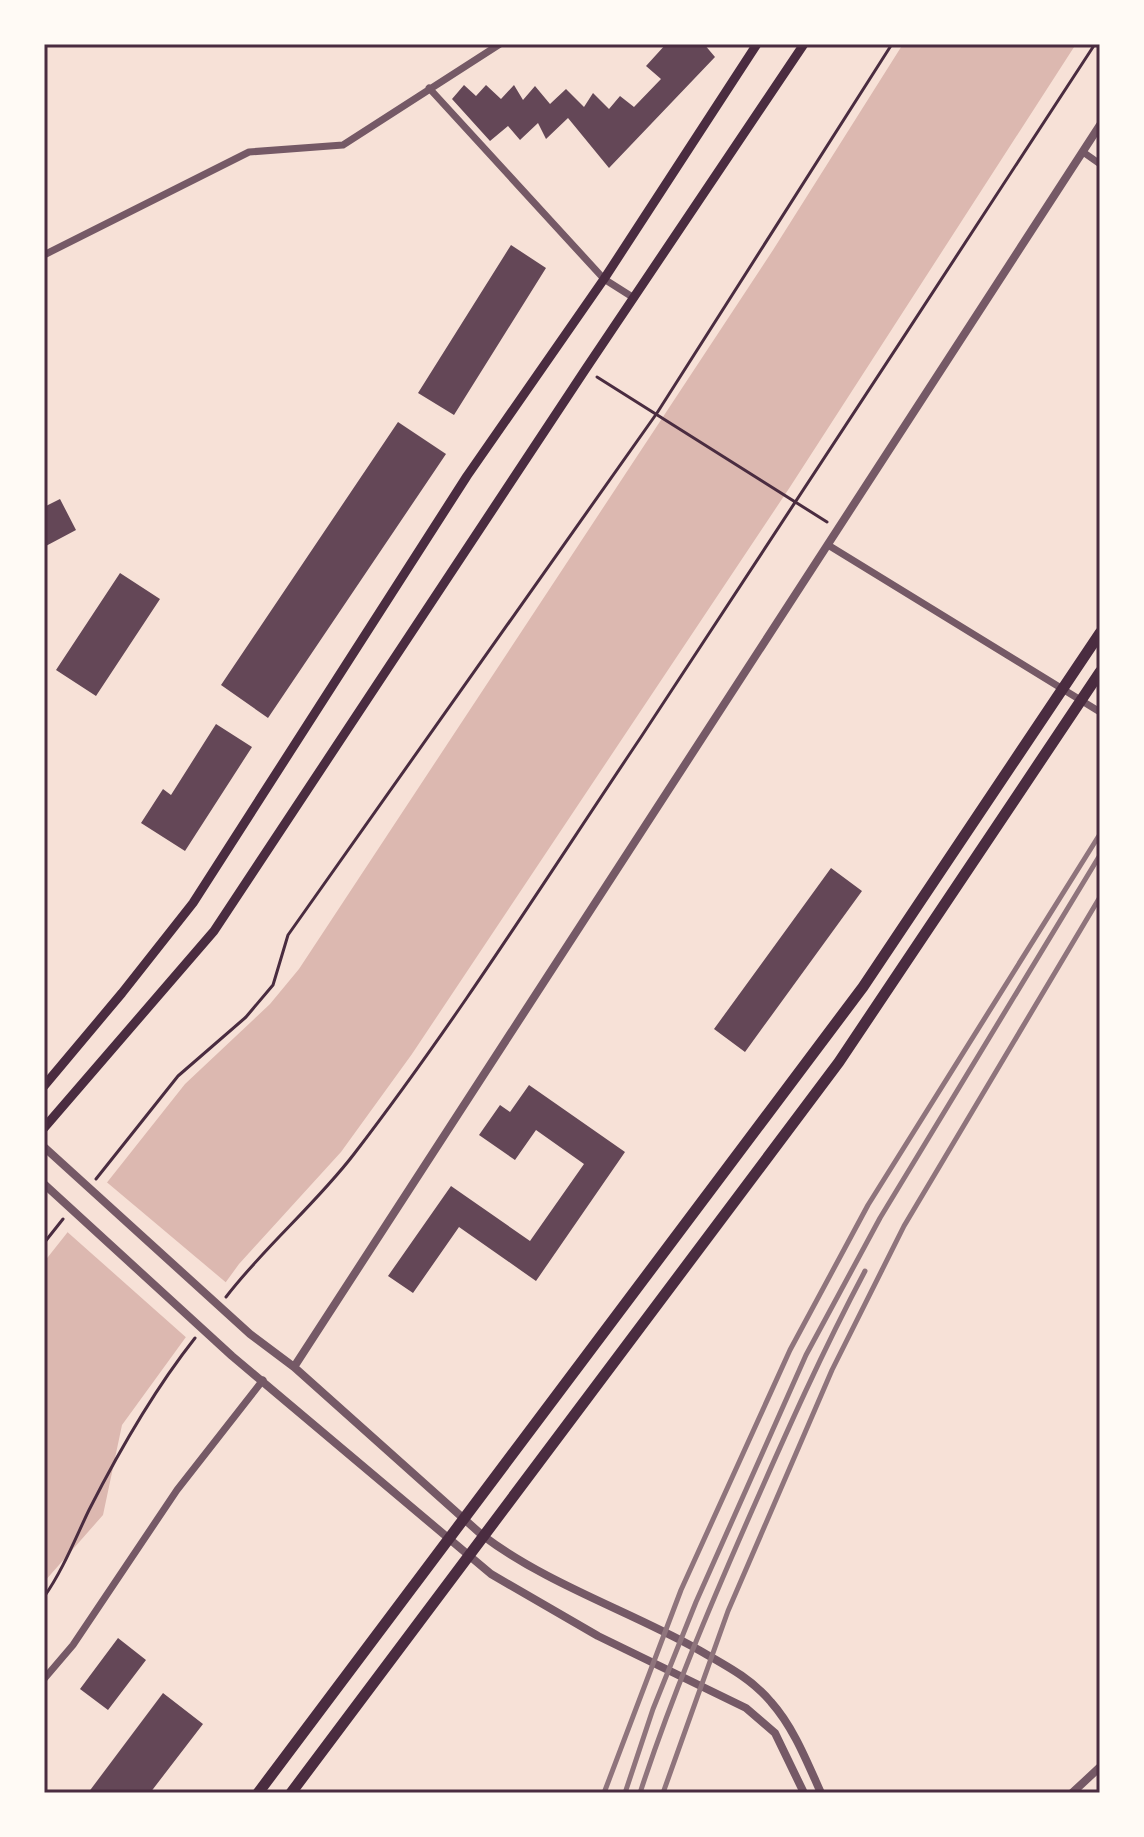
<svg xmlns="http://www.w3.org/2000/svg" width="1144" height="1837" font-family="'Sofia Sans Condensed',sans-serif">
	<rect width="100%" height="100%" fill="#f7e1d7"/>
	<path fill="#dcb8b0" d="M 903,44 L 1076,44 L 790,487 L 412,1054 L 341,1152 L 239,1264 L 122,1425 L 103,1515 L 44,1582 L 44,1262 L 185,1084 L 270,1004 L 299,969 L 773,250 Z"/>
	<path fill="#f7e1d7" d="M 103,1179 L 229,1285 L 189,1340 L 64,1229 Z"/>
	<path fill="#644757" d="M 666,44 L 704,44 L 715,57 L 609,168 L 568,118 L 546,139 L 538,123 L 520,140 L 508,126 L 490,141 L 452,99 L 464,85 L 476,96 L 486,85 L 501,99 L 514,85 L 523,100 L 535,86 L 550,104 L 566,89 L 584,107 L 593,93 L 609,109 L 620,96 L 634,107 L 661,79 L 646,66 Z
		M 511,245 L 546,268 L 454,415 L 418,393 Z
		M 398,422 L 446,454 L 268,718 L 221,685 Z
		M 60,499 L 76,530 L 44,547 L 44,507 Z
		M 120,573 L 160,599 L 96,696 L 56,670 Z
		M 216,724 L 252,747 L 185,851 L 141,823 L 163,789 L 171,795 Z
		M 831,868 L 862,891 L 745,1052 L 714,1029 Z
		M 529,1085 L 625,1152 L 536,1281 L 459,1227 L 413,1293 L 388,1276 L 451,1186 L 530,1241 L 584,1164 L 536,1130 L 515,1160 L 479,1135 L 500,1105 L 510,1112 Z
		M 118,1638 L 146,1660 L 108,1710 L 80,1689 Z
		M 163,1693 L 203,1724 L 150,1793 L 88,1793 Z"/>
	<g fill="none" stroke-linecap="round" stroke-linejoin="round">
		<path stroke="#4a2c40" stroke-width="3" d="M 597,377 L 827,522
			M 96,1179 L 178,1076 L 246,1017 L 273,985 L 288,935 L 657,413 L 892,44
			M 44,1243 L 63,1219
			M 226,1297 C 265,1246 315,1205 354,1154 C 457,1020 547,877 641,737 C 793,507 944,275 1095,44
			M 44,1597 C 63,1570 75,1539 89,1510 C 119,1451 154,1390 195,1338"/>
		<path stroke="#755966" stroke-width="7" d="M 429,88 L 604,279 L 634,298
			M 1083,152 L 1100,164
			M 44,255 L 249,152 L 343,145 L 500,44
			M 828,545 L 1100,712
			M 44,1679 L 73,1645 L 177,1490 L 263,1380"/>
		<path stroke="#755966" stroke-width="8" d="M 44,1147 L 250,1334 L 294,1367 L 482,1535 C 547,1584 627,1610 697,1649 C 725,1665 751,1678 771,1702 C 794,1728 807,1762 821,1793
			M 44,1184 L 232,1356 L 491,1574 L 598,1636 L 746,1708 L 775,1733 L 804,1793
			M 294,1367 L 1100,125
			M 1072,1793 L 1100,1767"/>
		<path stroke="#4a2c40" stroke-width="9" d="M 44,1086 L 122,993 L 193,903 L 467,476 L 604,279 L 757,44
			M 44,1128 L 214,931 L 585,370 L 804,44"/>
		<path stroke="#4a2c40" stroke-width="11" d="M 258,1793 L 863,987 L 1100,633
			M 291,1793 L 839,1062 L 1100,672"/>
		<path stroke="#8f747c" stroke-width="5" d="M 604,1793 L 681,1590 L 790,1350 L 868,1205 L 1100,834
			M 625,1793 L 653,1709 L 696,1602 L 806,1355 L 880,1218 L 1100,855
			M 640,1793 C 671,1698 710,1606 750,1515 C 787,1431 822,1352 865,1271
			M 663,1793 L 728,1611 L 832,1370 L 904,1226 L 1100,897"/>
	</g>
	<rect width="1144" height="1837" fill="none" stroke="#fffaf5" stroke-width="92"/>
	<rect x="46" y="46" width="1052" height="1745" fill="none" stroke="#4a2c40" stroke-width="3"/>
</svg>
